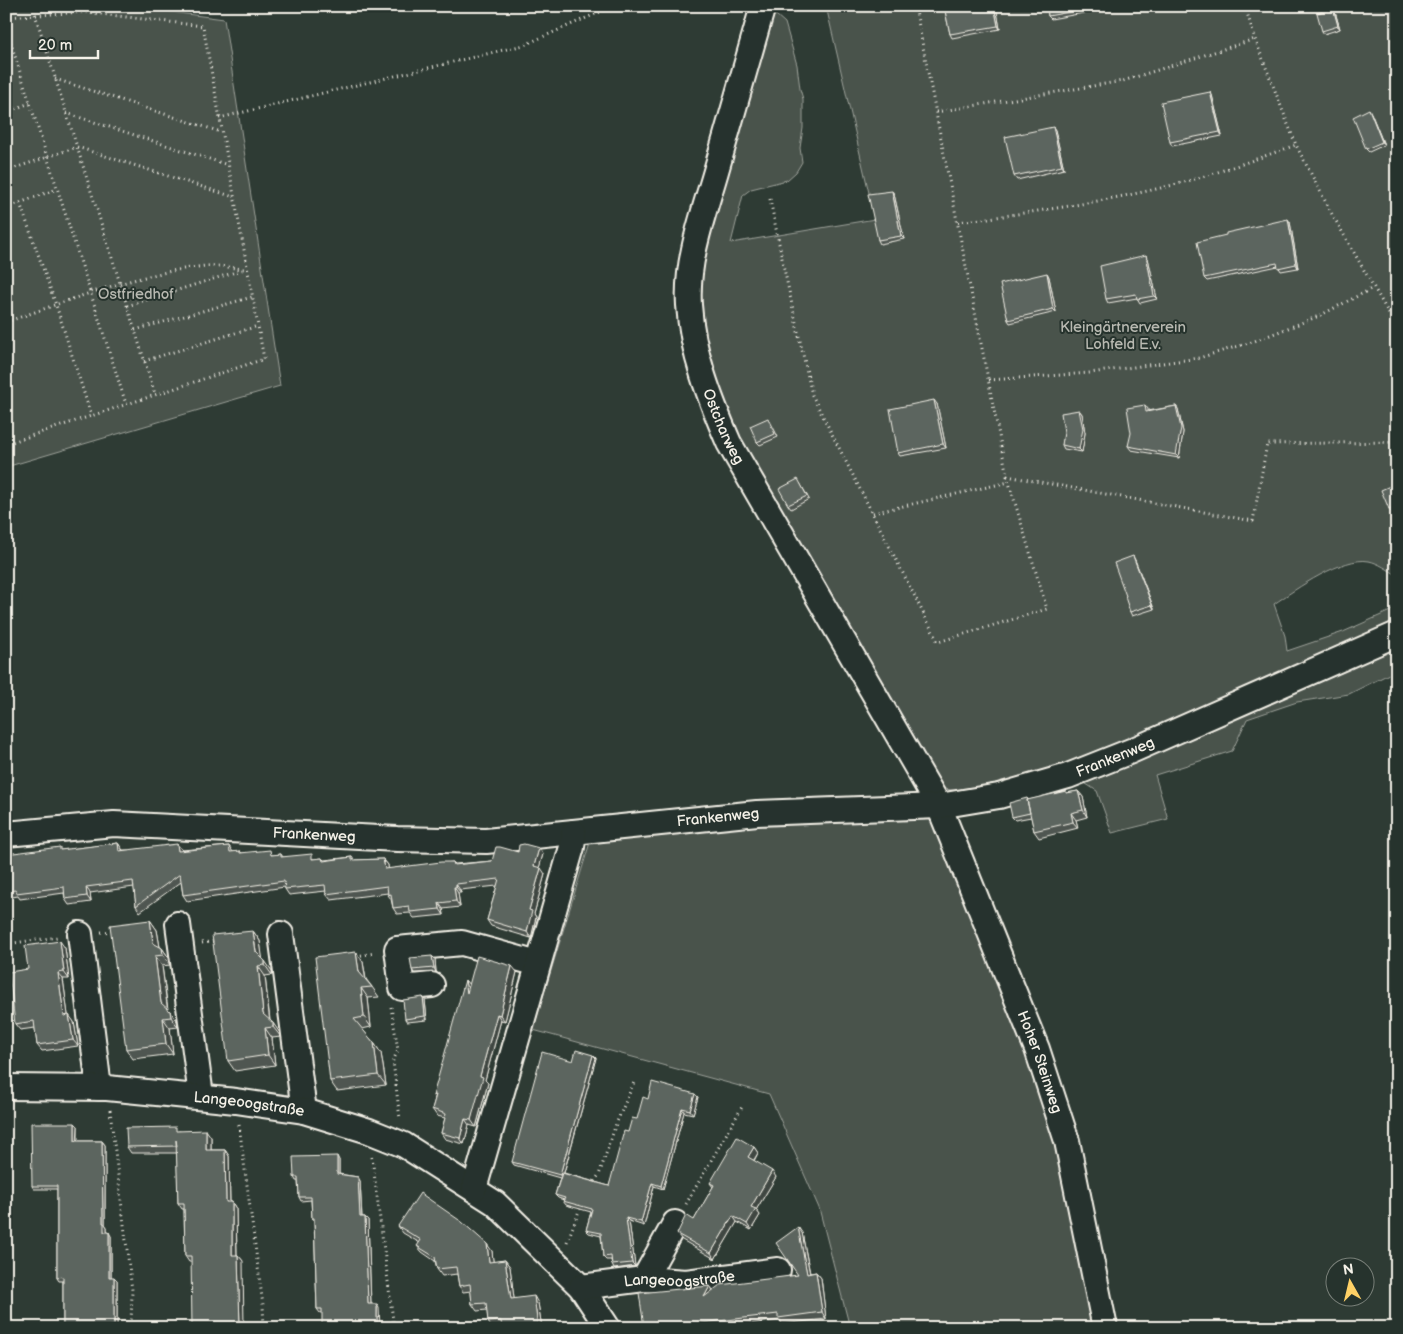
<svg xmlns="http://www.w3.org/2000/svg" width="1403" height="1334" font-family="'Balsamiq Sans',sans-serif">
	<rect width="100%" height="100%" fill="#2e3b34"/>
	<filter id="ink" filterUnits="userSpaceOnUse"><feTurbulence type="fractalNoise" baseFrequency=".02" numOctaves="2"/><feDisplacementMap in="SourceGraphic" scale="10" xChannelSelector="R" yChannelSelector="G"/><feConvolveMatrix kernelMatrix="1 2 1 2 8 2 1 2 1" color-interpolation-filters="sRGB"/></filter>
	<g filter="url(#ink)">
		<path fill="#48524c" stroke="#9ea29a" d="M 6,6 L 126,6 L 224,19 L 280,386 L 6,467 Z
			M 826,6 L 1397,6 L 1397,575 C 1388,570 1379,563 1369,561 C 1343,556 1296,589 1274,604 L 1285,636 L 1287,651 L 1343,632 L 1397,608 L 1397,670 L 1349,694 L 1297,702 L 1247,719 L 1232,751 L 1155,775 L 1168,819 L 1112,833 L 1097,791 L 1061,768 L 961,791 L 943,789 L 932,781 L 788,539 L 717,394 L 697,299 L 702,248 L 769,18 L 776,15 L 785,23 L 797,65 L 800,89 L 803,99 L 803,128 L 800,148 L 802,162 L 796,172 L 787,180 L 751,189 L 743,195 L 731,243 L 875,219 Z
			M 944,813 L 1010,966 L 1112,1328 L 850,1328 L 819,1208 L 769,1094 L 533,1030 L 591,839 L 758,819 Z"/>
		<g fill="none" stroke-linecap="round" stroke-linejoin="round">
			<defs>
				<g id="minor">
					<path id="s1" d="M 763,6 C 747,61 732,116 716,171 C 704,213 686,260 689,305 C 692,353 710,399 729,443 L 939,806 L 1037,1049 L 1067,1141 L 1105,1328"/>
					<path id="s2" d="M 6,834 L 114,824 L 397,839 L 486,841 L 757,813 L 939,806 L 999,796 L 1068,776 L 1131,751 L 1397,634"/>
					<path d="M 178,924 L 201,1096"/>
					<path d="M 80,934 L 99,1088"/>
					<path d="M 281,934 L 304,1111"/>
					<path d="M 432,985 L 402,988 L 397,949 L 462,943 L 538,964"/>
					<path id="s3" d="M 6,1087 L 107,1088 L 236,1101 L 304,1111 L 369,1131 L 404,1145 L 495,1203 L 581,1287 L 608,1328"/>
					<path d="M 474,1189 L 572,847 L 574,832"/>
					<path d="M 644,1279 L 675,1223"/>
					<path id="s4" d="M 581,1287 L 644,1279 L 686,1282 L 778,1270"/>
				</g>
			</defs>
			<use href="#minor" stroke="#f4f1e8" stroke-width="28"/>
			<path stroke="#f4f1e8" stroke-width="3" stroke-dasharray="1 4" stroke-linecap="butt" d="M 83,6 L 84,12
				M 118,6 L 119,16
				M 1245,6 L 1255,39 L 1296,145 L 1332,214 L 1397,328
				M 35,14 L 155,394
				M 6,17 L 84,12 L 203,26 L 264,359 L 6,444
				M 6,28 L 126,404
				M 55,79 L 221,132
				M 6,112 L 30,103
				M 936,112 L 1123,81 L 1255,39
				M 66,113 L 228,165
				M 219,118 L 524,45 L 614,6
				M 6,171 L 77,147 L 234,197
				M 770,199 L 785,273 L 812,395 L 938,642 L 1047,609 L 1007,476 L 915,6
				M 20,203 L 56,305 L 91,415
				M 6,208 L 57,189
				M 958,222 C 1028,213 1097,203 1165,187 C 1210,176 1253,160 1296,145
				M 127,306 L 242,270
				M 6,322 C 71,300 137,273 206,266 C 218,265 232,268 245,269
				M 135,330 L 252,297
				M 144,361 L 258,326
				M 989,380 L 1090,373 L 1199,358 L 1252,342 L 1319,316 L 1373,288
				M 1007,476 L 1253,521 L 1267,444 L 1397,442
				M 873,513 L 1009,482
				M 101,932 L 115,931
				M 202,943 L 216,941
				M 6,944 L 58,937
				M 356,956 L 375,953
				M 391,1007 L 398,1050 L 393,1061 L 400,1119
				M 110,1110 L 132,1290 L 131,1328
				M 239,1125 L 263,1305 L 264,1328
				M 372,1157 L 394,1328
				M 591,1185 L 599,1175 L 616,1124 L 635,1080
				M 686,1204 L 742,1107
				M 567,1242 L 581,1206"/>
			<use href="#minor" stroke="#26332d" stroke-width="24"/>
		</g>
		<path fill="#4f5751" stroke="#f4f1e8" d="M 944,6 L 996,6 L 1000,29 L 952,38 L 950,34 Z
			M 1047,6 L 1099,6 L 1100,10 L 1051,19 L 1048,16 Z
			M 1335,12 L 1340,29 L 1324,34 L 1322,31 Z
			M 1210,92 L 1212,95 L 1222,136 L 1172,146 L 1170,142 Z
			M 1371,113 L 1384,145 L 1369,152 L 1366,149 Z
			M 1053,127 L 1055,130 L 1064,169 L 1017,180 L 1014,176 Z
			M 892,191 L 894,194 L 904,239 L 880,244 L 878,240 Z
			M 1290,222 L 1298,268 L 1281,271 L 1278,266 L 1207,281 L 1204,278 Z
			M 1148,258 L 1157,299 L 1140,303 L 1137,298 L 1108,303 L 1106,299 Z
			M 1047,273 L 1049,277 L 1056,312 L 1010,323 L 1008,320 Z
			M 937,404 L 946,448 L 900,456 L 898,453 Z
			M 1145,405 L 1148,409 L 1148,411 L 1176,406 L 1178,409 L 1183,432 L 1179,458 L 1131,450 L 1128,446 Z
			M 1079,410 L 1082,414 L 1085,433 L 1082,452 L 1064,449 L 1062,445 Z
			M 770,421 L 778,437 L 760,445 L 757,442 Z
			M 800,483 L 809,499 L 791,509 L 788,505 Z
			M 1397,483 L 1397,510 L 1391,512 L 1389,509 Z
			M 1135,560 L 1154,609 L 1132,616 L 1130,612 L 1126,596 Z
			M 1078,791 L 1083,797 L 1087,817 L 1076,820 L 1078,828 L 1039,838 L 1034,831 L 1031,817 L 1015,820 L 1012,817 L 1027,798 L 1028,800 Z
			M 118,843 L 122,849 L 123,850 L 182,850 L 229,846 L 233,852 L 240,851 L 242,853 L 274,855 L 281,854 L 283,857 L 315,859 L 322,858 L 324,860 L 352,857 L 354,860 L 383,859 L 388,865 L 388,869 L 453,862 L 455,864 L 492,861 L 518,852 L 543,854 L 539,868 L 545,874 L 534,914 L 536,917 L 531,938 L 491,926 L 487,920 L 497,886 L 460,890 L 461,893 L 458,893 L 460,907 L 443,909 L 444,915 L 414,918 L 410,913 L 397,914 L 393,908 L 391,899 L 388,895 L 388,893 L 331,900 L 326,894 L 326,891 L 289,895 L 285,889 L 285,887 L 187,901 L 183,895 L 181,882 L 140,912 L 136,906 L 134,887 L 90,893 L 91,902 L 69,905 L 65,899 L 64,893 L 20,899 L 18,896 L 6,898 L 6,854 L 62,850 Z
			M 150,920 L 157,930 L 160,947 L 162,948 L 169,958 L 170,965 L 162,966 L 168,1009 L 177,1021 L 178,1027 L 170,1028 L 173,1054 L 133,1059 L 126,1049 Z
			M 253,931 L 260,941 L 262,958 L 272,971 L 272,975 L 265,976 L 270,1020 L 280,1033 L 281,1037 L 272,1038 L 275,1065 L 235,1071 L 228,1061 Z
			M 65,948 L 69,979 L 63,979 L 68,1015 L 74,1022 L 78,1046 L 42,1051 L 37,1045 L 35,1028 L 20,1030 L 15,1024 L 28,969 Z
			M 356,952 L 363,962 L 366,979 L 372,987 L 379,997 L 368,998 L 371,1027 L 362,1029 L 374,1043 L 381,1053 L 386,1085 L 337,1091 L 330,1081 Z
			M 435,959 L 436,972 L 414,973 L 412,970 Z
			M 517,972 L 505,1021 L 501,1020 L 485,1080 L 488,1083 L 476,1127 L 469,1125 L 464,1144 L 445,1139 L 441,1133 L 445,1118 L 437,1116 L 432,1109 L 435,1099 L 433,1096 L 469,985 Z
			M 423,997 L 425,1000 L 427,1020 L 407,1022 L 405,1019 Z
			M 596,1058 L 564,1173 L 609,1186 L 628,1132 L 637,1119 L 698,1097 L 693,1114 L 684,1112 L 663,1189 L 654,1186 L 644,1226 L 629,1221 L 635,1266 L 614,1269 L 612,1265 L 611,1260 L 606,1260 L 603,1257 L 601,1236 L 589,1233 L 586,1230 L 591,1212 L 566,1205 L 563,1201 L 564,1200 L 558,1198 L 555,1195 L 560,1178 L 514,1165 L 512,1162 L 573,1061 Z
			M 75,1123 L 78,1126 L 78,1141 L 102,1141 L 105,1145 L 105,1224 L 107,1227 L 107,1232 L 111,1236 L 111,1277 L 117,1280 L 117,1328 L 63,1328 L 63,1281 L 59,1281 L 57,1278 L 57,1189 L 34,1189 L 32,1186 Z
			M 179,1131 L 211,1137 L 211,1150 L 225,1150 L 229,1156 L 230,1202 L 232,1202 L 236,1209 L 237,1255 L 238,1255 L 243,1261 L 189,1262 L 185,1256 L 184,1209 L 182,1209 L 178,1203 L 177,1153 L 131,1153 L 127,1147 Z
			M 754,1147 L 758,1153 L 754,1161 L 776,1177 L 756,1210 L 760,1215 L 751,1230 L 737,1222 L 715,1259 L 682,1240 L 677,1234 L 694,1220 L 713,1187 L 710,1183 Z
			M 339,1160 L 339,1174 L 358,1177 L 360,1181 L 362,1217 L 365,1217 L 368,1220 L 371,1304 L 379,1307 L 320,1313 L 317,1309 L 314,1221 L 312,1218 L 311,1200 L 301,1201 L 299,1197 L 298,1181 L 296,1181 L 294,1177 Z
			M 398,1226 L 492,1251 L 493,1262 L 505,1260 L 510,1267 L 514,1299 L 538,1303 L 542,1328 L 492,1328 L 488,1322 L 487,1310 L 477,1311 L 472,1304 L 471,1291 L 463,1292 L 459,1286 L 457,1274 L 442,1276 L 437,1269 L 435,1261 L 422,1252 L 417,1246 L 420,1243 L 403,1233 Z
			M 798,1227 L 802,1233 L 810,1273 L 816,1272 L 821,1278 L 826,1319 L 782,1324 L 780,1320 L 719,1328 L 644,1327 L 710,1286 L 713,1290 L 798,1275 Z"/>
		<path fill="#404742" stroke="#f4f1e8" d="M 994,6 L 996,6 L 1000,29 L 998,26 Z
			M 1333,8 L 1335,12 L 1340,29 L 1338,26 Z
			M 1210,92 L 1212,95 L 1222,136 L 1220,132 Z
			M 1369,109 L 1371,113 L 1384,145 L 1382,142 Z
			M 1053,127 L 1055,130 L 1064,169 L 1062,166 Z
			M 892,191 L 894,194 L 904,239 L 901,236 Z
			M 1288,219 L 1290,222 L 1298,268 L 1296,264 Z
			M 1146,255 L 1148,258 L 1157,299 L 1154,296 Z
			M 1047,273 L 1049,277 L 1056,312 L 1053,309 Z
			M 934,400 L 937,404 L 946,448 L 943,444 Z
			M 1176,406 L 1178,409 L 1183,432 L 1179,458 L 1176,455 Z
			M 1079,410 L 1082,414 L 1085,433 L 1082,452 L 1079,449 Z
			M 1133,556 L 1135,560 L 1154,609 L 1152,605 Z
			M 1078,791 L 1083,797 L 1087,817 L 1083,810 Z
			M 1071,813 L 1076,820 L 1078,828 L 1073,822 Z
			M 118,843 L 122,849 L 123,857 L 119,851 Z
			M 177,844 L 182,850 L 183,857 L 178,851 Z
			M 539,848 L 543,854 L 538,872 L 534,866 Z
			M 383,859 L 388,865 L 389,875 L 385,869 Z
			M 541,868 L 545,874 L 534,914 L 536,917 L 531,938 L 527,932 L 529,910 Z
			M 456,884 L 460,890 L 461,893 L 456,887 Z
			M 86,887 L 90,893 L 91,902 L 87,896 Z
			M 454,887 L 458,893 L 460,907 L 456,901 Z
			M 439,903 L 443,909 L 444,915 L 440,909 Z
			M 150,920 L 157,930 L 161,953 L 153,943 Z
			M 253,931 L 260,941 L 263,962 L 256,952 Z
			M 60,941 L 65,948 L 69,979 L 64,972 Z
			M 162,948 L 169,958 L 170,965 L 163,955 Z
			M 356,952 L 363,962 L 366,982 L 359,972 Z
			M 155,956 L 162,966 L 168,1013 L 161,1003 Z
			M 432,956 L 435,959 L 436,972 L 434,968 Z
			M 265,961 L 272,971 L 272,975 L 265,965 Z
			M 258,966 L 265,976 L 270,1024 L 263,1014 Z
			M 512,966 L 517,972 L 505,1021 L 500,1015 Z
			M 58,973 L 63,979 L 69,1022 L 64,1016 Z
			M 465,980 L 470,986 L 467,993 Z
			M 361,988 L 368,998 L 371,1027 L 364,1017 Z
			M 423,997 L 425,1000 L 427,1020 L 425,1016 Z
			M 170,1011 L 177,1021 L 178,1027 L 171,1017 Z
			M 497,1014 L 501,1020 L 485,1080 L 488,1083 L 476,1127 L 471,1120 L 480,1076 Z
			M 69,1015 L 74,1022 L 78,1046 L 73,1040 Z
			M 163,1018 L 170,1028 L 173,1054 L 166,1044 Z
			M 273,1023 L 280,1033 L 281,1037 L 273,1027 Z
			M 265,1028 L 272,1038 L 275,1065 L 268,1055 Z
			M 374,1043 L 381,1053 L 386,1085 L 378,1075 Z
			M 593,1055 L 596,1058 L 562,1179 L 560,1175 Z
			M 695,1094 L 698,1097 L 693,1114 L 690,1110 Z
			M 682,1108 L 684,1112 L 663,1189 L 661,1186 Z
			M 465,1119 L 469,1125 L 464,1144 L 460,1138 Z
			M 75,1123 L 78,1126 L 77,1145 L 75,1141 Z
			M 206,1130 L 211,1137 L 211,1156 L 206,1150 Z
			M 102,1141 L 105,1145 L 105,1224 L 107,1227 L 107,1236 L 104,1232 L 103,1223 Z
			M 754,1147 L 758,1153 L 752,1163 L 748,1157 Z
			M 225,1150 L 229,1156 L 230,1209 L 226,1202 Z
			M 337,1156 L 339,1160 L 339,1177 L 337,1174 Z
			M 772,1171 L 776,1177 L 756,1210 L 760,1215 L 751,1230 L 747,1224 L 751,1207 Z
			M 358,1177 L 360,1181 L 362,1220 L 360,1217 Z
			M 652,1183 L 654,1186 L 644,1226 L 641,1222 Z
			M 232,1202 L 236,1209 L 237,1261 L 232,1255 Z
			M 733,1216 L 737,1222 L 715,1259 L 711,1253 Z
			M 365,1217 L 368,1220 L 371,1307 L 368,1304 Z
			M 626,1218 L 629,1221 L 635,1266 L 632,1263 Z
			M 798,1227 L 802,1233 L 811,1280 L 807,1274 Z
			M 109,1232 L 111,1236 L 111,1280 L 109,1277 Z
			M 487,1244 L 492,1251 L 494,1269 L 489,1262 Z
			M 238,1255 L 243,1261 L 244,1328 L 240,1328 Z
			M 505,1260 L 510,1267 L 515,1306 L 511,1299 Z
			M 816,1272 L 821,1278 L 826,1319 L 822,1312 Z
			M 114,1277 L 117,1280 L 117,1328 L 116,1328 L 114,1326 Z
			M 710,1286 L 714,1292 L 704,1297 Z
			M 534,1296 L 538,1303 L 542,1328 L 538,1328 Z
			M 377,1304 L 379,1307 L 380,1328 L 377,1328 Z"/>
		<path fill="#5c655e" stroke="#f4f1e8" d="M 944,6 L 994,6 L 998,26 L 950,34 Z
			M 1047,6 L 1097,6 L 1097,7 L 1048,16 Z
			M 1333,8 L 1338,26 L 1322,31 L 1317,13 Z
			M 1210,92 L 1220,132 L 1170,142 L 1161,102 Z
			M 1369,109 L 1382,142 L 1366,149 L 1353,117 Z
			M 1053,127 L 1062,166 L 1014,176 L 1005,137 Z
			M 892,191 L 901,236 L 878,240 L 868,194 Z
			M 1288,219 L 1296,264 L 1278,268 L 1277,263 L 1204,278 L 1197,242 L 1226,235 L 1226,233 Z
			M 1146,255 L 1154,296 L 1137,299 L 1136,294 L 1106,299 L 1100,266 Z
			M 1047,273 L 1053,309 L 1008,320 L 1000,284 Z
			M 934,400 L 943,444 L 898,453 L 890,409 Z
			M 1145,405 L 1146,412 L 1176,406 L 1181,428 L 1176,455 L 1128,446 L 1131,433 L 1127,408 Z
			M 1079,410 L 1083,429 L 1079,449 L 1062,445 L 1064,432 L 1061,413 Z
			M 768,418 L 775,434 L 757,442 L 750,426 Z
			M 798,479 L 807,496 L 788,505 L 779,489 Z
			M 1397,483 L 1397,505 L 1389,509 L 1381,490 Z
			M 1133,556 L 1152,605 L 1130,612 L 1125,597 L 1126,596 L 1114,563 Z
			M 1066,791 L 1066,793 L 1078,791 L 1083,810 L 1071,813 L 1073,822 L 1034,831 L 1027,800 Z
			M 1027,798 L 1028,800 L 1027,800 L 1030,813 L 1012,817 L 1009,803 Z
			M 118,843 L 119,851 L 177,844 L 178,851 L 229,846 L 230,852 L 240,851 L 240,853 L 270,850 L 271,855 L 281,854 L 281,857 L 312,854 L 312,859 L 322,858 L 323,861 L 352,857 L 352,860 L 383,859 L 385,869 L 441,862 L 453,862 L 454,865 L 492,861 L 496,847 L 500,847 L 518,852 L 519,845 L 524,844 L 539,848 L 534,866 L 541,868 L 529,910 L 532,911 L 527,932 L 487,920 L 499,879 L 456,884 L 456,887 L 454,887 L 456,901 L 439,903 L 440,909 L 410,912 L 409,906 L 393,908 L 391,894 L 388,895 L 387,886 L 326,894 L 325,885 L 285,889 L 284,881 L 183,895 L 180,874 L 136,906 L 133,881 L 86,887 L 87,896 L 65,899 L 64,887 L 16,893 L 16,890 L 6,891 L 6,854 L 60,847 L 60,850 Z
			M 150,920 L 153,943 L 162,948 L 163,955 L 155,956 L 161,1003 L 170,1011 L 171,1017 L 163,1018 L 166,1044 L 126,1049 L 110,925 Z
			M 253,931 L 256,952 L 265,961 L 265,965 L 258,966 L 263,1014 L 273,1023 L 273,1027 L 265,1028 L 268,1055 L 228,1061 L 212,935 Z
			M 60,941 L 64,972 L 58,973 L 64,1016 L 69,1015 L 73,1040 L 37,1045 L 34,1021 L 15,1024 L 9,972 L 28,969 L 25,946 Z
			M 356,952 L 359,972 L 372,987 L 361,988 L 364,1017 L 354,1019 L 374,1043 L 378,1075 L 330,1081 L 315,957 Z
			M 432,956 L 434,968 L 412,970 L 410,958 Z
			M 477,956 L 512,966 L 500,1015 L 497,1014 L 480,1076 L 483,1077 L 471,1120 L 465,1119 L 460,1138 L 441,1133 L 446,1114 L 432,1109 L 436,1095 L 433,1096 L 465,980 L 467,993 Z
			M 423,997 L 425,1016 L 405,1019 L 403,1000 Z
			M 576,1050 L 593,1055 L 560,1175 L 512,1162 L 542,1052 L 573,1061 Z
			M 652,1082 L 695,1094 L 690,1110 L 682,1108 L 661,1186 L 652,1183 L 641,1222 L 626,1218 L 632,1263 L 612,1265 L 611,1256 L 603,1257 L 601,1233 L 586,1230 L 592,1209 L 563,1201 L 565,1198 L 555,1195 L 562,1173 L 609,1186 L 624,1131 L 628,1132 L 632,1118 L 637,1119 L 643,1097 L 648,1099 Z
			M 31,1123 L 75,1123 L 75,1141 L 102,1141 L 103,1223 L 104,1223 L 104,1232 L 109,1232 L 109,1277 L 114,1277 L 114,1326 L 111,1326 L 111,1328 L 63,1328 L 63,1277 L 57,1278 L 57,1186 L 32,1186 Z
			M 176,1127 L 176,1131 L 206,1130 L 206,1150 L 225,1150 L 226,1202 L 232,1202 L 232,1255 L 238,1255 L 240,1328 L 192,1328 L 191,1256 L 185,1256 L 184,1203 L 178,1203 L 176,1140 L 177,1146 L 127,1147 L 126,1128 Z
			M 737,1137 L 754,1147 L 748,1157 L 772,1171 L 751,1207 L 756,1209 L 747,1224 L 733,1216 L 711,1253 L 677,1234 L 686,1215 L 694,1220 L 714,1185 L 710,1183 Z
			M 337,1156 L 337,1174 L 358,1177 L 360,1217 L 365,1217 L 368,1304 L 377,1304 L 377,1328 L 322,1328 L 322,1309 L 317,1309 L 314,1218 L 312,1218 L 311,1197 L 299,1197 L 298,1177 L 294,1177 L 293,1157 Z
			M 420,1193 L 462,1222 L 487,1244 L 489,1262 L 505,1260 L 511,1299 L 534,1296 L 538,1328 L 502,1328 L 501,1321 L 488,1322 L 486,1303 L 472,1304 L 470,1284 L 459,1286 L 456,1267 L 437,1269 L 435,1257 L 417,1246 L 421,1240 L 398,1226 Z
			M 798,1227 L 807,1274 L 816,1272 L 822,1312 L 778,1318 L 778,1314 L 676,1326 L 676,1328 L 649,1328 L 649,1327 L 644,1327 L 639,1293 L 710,1286 L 704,1297 L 720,1285 L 798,1275 L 776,1243 Z"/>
	</g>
	<g text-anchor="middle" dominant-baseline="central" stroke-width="4" stroke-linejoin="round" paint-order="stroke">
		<g font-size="15" fill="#b8b9b1" stroke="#26332d">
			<text x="136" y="294">Ostfriedhof</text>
			<text x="1123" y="327">Kleingärtnerverein<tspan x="1123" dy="17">Lohfeld E.v.</tspan></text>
		</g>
		<g font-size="15" fill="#f4f1e8" stroke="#26332d">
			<text stroke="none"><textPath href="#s1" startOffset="436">Ostcharweg</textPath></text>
			<text stroke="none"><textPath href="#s2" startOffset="1119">Frankenweg</textPath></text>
			<text stroke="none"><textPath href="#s2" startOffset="714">Frankenweg</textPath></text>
			<text stroke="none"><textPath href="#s2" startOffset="309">Frankenweg</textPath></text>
			<text stroke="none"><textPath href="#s1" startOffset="1148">Hoher Steinweg</textPath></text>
			<text stroke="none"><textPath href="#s3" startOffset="244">Langeoogstraße</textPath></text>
			<text stroke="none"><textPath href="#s4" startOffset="99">Langeoogstraße</textPath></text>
		</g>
	</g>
	<rect width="1403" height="1334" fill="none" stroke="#26332d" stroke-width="25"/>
	<rect x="12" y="12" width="1378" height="1309" fill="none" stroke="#f4f1e8" stroke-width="2" filter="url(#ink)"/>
	<g transform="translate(1350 1282) rotate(352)"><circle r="24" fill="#26332d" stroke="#787f78"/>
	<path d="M0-4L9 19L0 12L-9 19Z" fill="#ffd166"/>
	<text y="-8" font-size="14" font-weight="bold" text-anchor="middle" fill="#f4f1e8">N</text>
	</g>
	<path d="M30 50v8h68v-8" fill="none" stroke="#f4f1e8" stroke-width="2.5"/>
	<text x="38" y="50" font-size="15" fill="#f4f1e8" stroke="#26332d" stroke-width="4" paint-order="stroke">20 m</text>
</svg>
